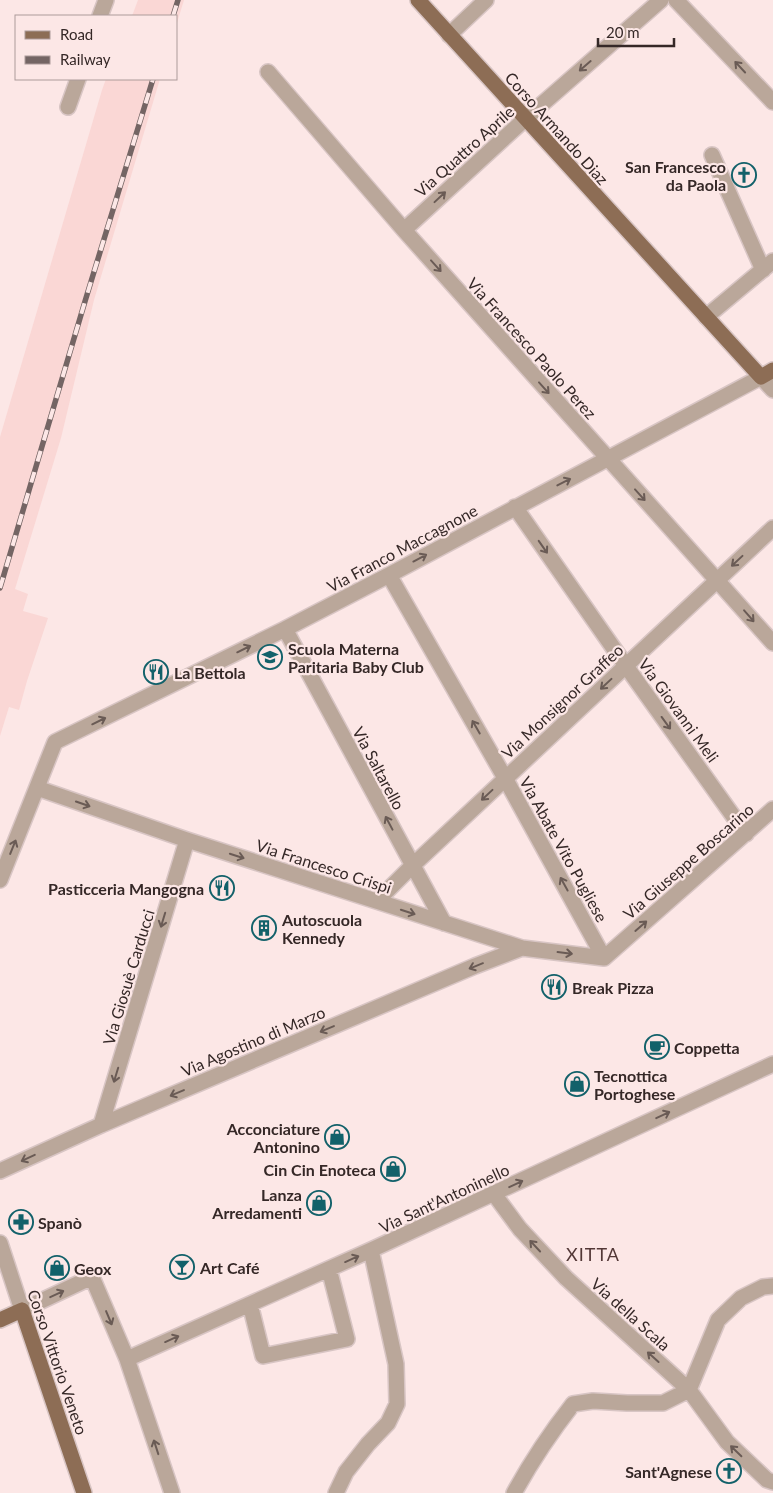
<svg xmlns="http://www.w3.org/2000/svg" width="773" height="1493" font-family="Lato,sans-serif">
	<rect width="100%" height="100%" fill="#fce7e6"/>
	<path fill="#fad7d5" d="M 138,0 L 184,0 L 176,26 L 176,16 L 132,16 Z
		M 106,79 L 160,79 L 94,300 L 61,438 L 15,589 L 28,594 L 23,611 L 48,618 L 27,681 L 19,710 L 9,707 L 0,736 L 0,437 L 102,90 Z"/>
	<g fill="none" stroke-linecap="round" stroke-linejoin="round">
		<defs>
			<path id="minor" d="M 676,0 L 773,102
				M 100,16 L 106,0
				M 449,35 L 486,0
				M 268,72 L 404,230 L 773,643
				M 68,107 L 78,79
				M 712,155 L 763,270
				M 404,230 L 525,119 L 661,0
				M 706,317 L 773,261
				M 515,507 L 626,666 L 746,834
				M 389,575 L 505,778 L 604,958
				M 285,629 L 444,923
				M 37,788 L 187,840 L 522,948 L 604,958
				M 0,880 L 55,742 L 285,629 L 389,575 L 761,377 L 773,390
				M 377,901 L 412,866 L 773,528
				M 604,958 L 773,809
				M 101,1125 L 187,840
				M 0,1171 L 101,1125 L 475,966 L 522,948
				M 494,1194 L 520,1229 L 566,1278 L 689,1390 L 727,1442 L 767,1480 L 773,1482
				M 0,1243 L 22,1310 L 92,1277 L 127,1359 L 172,1493
				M 250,1304 L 263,1356 L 347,1339 L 329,1269
				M 127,1359 L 371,1250 L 773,1064
				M 689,1390 L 718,1320 L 741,1298 L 763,1287 L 773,1286
				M 336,1493 L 346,1472 L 368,1444 L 388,1423 L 397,1404 L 396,1364 L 371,1250
				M 514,1493 C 531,1462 551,1432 573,1404 L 593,1401 L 627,1403 L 663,1403 L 689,1390"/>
			<path id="major" d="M 418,0 L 761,377 L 773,370
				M 22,1310 L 84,1493
				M 0,1320 L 22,1310"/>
		</defs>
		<use href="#minor" stroke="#d8c5c4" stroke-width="18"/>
		<use href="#major" stroke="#d8c5c4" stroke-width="18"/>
		<use href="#minor" stroke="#baa79a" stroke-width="15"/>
		<use href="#major" stroke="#8d6d55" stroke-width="15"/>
		<defs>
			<path id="rail" d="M 173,16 L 178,0
				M 0,588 L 86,298 L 153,79"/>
		</defs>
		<use href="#rail" stroke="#746564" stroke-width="5.5"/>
		<use href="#rail" stroke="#fce7e6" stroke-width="4" stroke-dasharray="11" stroke-linecap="butt"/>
	</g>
	<defs><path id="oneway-shaft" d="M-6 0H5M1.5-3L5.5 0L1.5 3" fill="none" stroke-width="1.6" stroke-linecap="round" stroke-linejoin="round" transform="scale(1.25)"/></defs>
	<g stroke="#6a5b55">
		<use href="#oneway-shaft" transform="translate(585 66) rotate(139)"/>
		<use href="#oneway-shaft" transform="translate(740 67) rotate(-133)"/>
		<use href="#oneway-shaft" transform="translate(440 197) rotate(-43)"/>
		<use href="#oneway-shaft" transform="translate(436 266) rotate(48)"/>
		<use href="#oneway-shaft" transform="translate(544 388) rotate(48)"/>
		<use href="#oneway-shaft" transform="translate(564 482) rotate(-27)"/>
		<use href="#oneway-shaft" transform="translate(640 495) rotate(48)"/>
		<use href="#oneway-shaft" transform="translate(543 547) rotate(55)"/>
		<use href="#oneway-shaft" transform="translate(420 558) rotate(-28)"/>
		<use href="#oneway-shaft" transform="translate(737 561) rotate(137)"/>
		<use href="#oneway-shaft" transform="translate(749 616) rotate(49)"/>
		<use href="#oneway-shaft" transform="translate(244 649) rotate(-26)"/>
		<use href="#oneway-shaft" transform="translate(606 684) rotate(137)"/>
		<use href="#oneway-shaft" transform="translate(99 721) rotate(-26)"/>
		<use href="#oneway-shaft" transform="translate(666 723) rotate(54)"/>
		<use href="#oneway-shaft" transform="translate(476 727) rotate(-120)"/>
		<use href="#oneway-shaft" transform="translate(487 795) rotate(137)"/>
		<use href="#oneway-shaft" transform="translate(83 804) rotate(19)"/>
		<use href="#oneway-shaft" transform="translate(389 823) rotate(-118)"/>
		<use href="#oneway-shaft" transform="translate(13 847) rotate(-68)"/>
		<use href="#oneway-shaft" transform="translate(237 856) rotate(18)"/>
		<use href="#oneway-shaft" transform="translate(564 884) rotate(-119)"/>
		<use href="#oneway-shaft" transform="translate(408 912) rotate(18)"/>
		<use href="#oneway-shaft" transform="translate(163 920) rotate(107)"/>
		<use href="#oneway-shaft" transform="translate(641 926) rotate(-41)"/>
		<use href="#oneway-shaft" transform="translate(565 953) rotate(7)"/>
		<use href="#oneway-shaft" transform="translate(476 966) rotate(158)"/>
		<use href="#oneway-shaft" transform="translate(327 1029) rotate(157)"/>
		<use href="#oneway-shaft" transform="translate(116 1075) rotate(107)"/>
		<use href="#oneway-shaft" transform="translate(177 1093) rotate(157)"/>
		<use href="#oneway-shaft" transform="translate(663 1115) rotate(-25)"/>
		<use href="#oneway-shaft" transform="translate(28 1158) rotate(155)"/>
		<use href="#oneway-shaft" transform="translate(516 1184) rotate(-25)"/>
		<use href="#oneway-shaft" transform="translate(535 1246) rotate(-133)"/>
		<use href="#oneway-shaft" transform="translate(352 1259) rotate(-24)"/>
		<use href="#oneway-shaft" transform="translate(57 1294) rotate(-25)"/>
		<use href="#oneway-shaft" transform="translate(109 1318) rotate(67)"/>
		<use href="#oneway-shaft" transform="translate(172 1339) rotate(-24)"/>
		<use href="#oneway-shaft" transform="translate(653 1357) rotate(-138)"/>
		<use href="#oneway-shaft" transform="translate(156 1447) rotate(-108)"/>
		<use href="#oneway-shaft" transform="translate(736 1451) rotate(-136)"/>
	</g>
	<defs>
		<symbol id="church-ring" viewBox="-11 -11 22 22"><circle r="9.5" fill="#fce7e6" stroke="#12616a" stroke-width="1.5"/><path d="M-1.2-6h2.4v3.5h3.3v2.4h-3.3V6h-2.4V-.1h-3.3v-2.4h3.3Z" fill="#12616a"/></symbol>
		<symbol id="school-ring" viewBox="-11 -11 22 22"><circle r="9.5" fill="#fce7e6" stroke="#12616a" stroke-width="1.5"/><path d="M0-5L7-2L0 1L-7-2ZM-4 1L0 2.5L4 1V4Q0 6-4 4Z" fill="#12616a"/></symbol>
		<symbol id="restaurant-ring" viewBox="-11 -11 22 22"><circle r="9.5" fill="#fce7e6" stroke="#12616a" stroke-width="1.5"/><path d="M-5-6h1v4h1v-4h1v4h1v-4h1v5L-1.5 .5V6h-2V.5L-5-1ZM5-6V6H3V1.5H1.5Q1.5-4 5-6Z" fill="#12616a"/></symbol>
		<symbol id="building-ring" viewBox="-11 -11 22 22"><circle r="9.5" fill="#fce7e6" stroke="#12616a" stroke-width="1.5"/><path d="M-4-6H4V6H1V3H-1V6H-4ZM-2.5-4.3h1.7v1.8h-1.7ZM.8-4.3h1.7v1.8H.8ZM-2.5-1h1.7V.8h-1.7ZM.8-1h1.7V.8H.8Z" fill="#12616a"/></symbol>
		<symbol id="cafe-ring" viewBox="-11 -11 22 22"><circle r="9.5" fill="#fce7e6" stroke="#12616a" stroke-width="1.5"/><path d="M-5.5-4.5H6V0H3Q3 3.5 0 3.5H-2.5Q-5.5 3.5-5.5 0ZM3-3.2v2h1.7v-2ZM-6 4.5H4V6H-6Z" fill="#12616a"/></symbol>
		<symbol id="shop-ring" viewBox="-11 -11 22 22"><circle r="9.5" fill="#fce7e6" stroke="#12616a" stroke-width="1.5"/><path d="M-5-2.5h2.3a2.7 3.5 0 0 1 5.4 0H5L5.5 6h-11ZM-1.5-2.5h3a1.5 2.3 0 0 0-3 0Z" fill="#12616a"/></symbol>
		<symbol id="pharmacy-ring" viewBox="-11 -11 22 22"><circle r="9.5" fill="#fce7e6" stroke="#12616a" stroke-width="1.5"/><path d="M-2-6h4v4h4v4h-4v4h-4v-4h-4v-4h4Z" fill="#12616a"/></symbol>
		<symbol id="bar-ring" viewBox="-11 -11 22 22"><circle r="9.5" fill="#fce7e6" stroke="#12616a" stroke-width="1.5"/><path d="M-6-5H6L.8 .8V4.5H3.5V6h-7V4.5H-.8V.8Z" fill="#12616a"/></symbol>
	</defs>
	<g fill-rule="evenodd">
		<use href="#church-ring" x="730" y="161" width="28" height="28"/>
		<use href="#school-ring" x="256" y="643" width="28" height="28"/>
		<use href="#restaurant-ring" x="142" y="658" width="28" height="28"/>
		<use href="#restaurant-ring" x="208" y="874" width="28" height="28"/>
		<use href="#building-ring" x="250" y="914" width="28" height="28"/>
		<use href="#restaurant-ring" x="540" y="973" width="28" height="28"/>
		<use href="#cafe-ring" x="643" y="1033" width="28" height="28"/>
		<use href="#shop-ring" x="563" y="1070" width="28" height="28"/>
		<use href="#shop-ring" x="323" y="1123" width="28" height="28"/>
		<use href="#shop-ring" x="379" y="1155" width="28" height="28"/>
		<use href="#shop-ring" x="305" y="1189" width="28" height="28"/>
		<use href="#pharmacy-ring" x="7" y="1208" width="28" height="28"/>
		<use href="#bar-ring" x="168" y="1253" width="28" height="28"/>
		<use href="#shop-ring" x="43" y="1254" width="28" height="28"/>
		<use href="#church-ring" x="715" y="1457" width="28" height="28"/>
	</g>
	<g text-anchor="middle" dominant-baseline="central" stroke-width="4.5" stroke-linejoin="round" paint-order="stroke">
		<g font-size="16" fill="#352827" stroke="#fce7e6">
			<text transform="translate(557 128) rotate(48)">Corso Armando Diaz</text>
			<text transform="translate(464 151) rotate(-42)">Via Quattro Aprile</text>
			<text transform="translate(532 348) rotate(48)">Via Francesco Paolo Perez</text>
			<text transform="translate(402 548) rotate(-28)">Via Franco Maccagnone</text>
			<text transform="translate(562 701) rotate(-43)">Via Monsignor Graffeo</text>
			<text transform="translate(679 710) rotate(54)">Via Giovanni Meli</text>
			<text transform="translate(379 768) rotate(62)">Via Saltarello</text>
			<text transform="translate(564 849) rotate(61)">Via Abate Vito Pugliese</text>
			<text transform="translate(688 861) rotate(-41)">Via Giuseppe Boscarino</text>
			<text transform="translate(324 866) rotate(18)">Via Francesco Crispi</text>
			<text transform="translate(128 977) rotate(-73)">Via Giosuè Carducci</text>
			<text transform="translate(253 1041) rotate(-23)">Via Agostino di Marzo</text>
			<text transform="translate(444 1198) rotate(-25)">Via Sant'Antoninello</text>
			<text transform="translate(631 1314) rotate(42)">Via della Scala</text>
			<text transform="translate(58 1362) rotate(71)">Corso Vittorio Veneto</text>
		</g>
		<g font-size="16" font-weight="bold" fill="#352827" stroke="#fce7e6" text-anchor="start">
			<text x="726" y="166" text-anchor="end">San Francesco<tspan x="726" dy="18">da Paola</tspan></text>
			<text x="288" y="648">Scuola Materna<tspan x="288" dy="18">Paritaria Baby Club</tspan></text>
			<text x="174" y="672">La Bettola</text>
			<text x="204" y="888" text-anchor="end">Pasticceria Mangogna</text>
			<text x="282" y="919">Autoscuola<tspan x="282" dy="18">Kennedy</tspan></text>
			<text x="572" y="987">Break Pizza</text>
			<text x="674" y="1047">Coppetta</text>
			<text x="594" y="1075">Tecnottica<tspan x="594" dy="18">Portoghese</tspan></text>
			<text x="320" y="1128" text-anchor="end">Acconciature<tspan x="320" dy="18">Antonino</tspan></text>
			<text x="376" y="1169" text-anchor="end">Cin Cin Enoteca</text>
			<text x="302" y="1194" text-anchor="end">Lanza<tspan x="302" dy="18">Arredamenti</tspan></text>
			<text x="38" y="1222">Spanò</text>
			<text x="200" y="1267">Art Café</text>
			<text x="74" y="1268">Geox</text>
			<text x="712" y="1471" text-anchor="end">Sant'Agnese</text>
		</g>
		<g font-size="18" letter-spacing="1" fill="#533837" stroke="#fce7e6">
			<text x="593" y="1254">XITTA</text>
		</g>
	</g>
	<rect x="15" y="15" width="162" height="65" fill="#fce7e6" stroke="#ac9b9a"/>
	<rect x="25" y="31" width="25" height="8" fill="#8d6d55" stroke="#ac9b9a"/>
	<text x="60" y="40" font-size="15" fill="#352827">Road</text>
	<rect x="25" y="56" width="25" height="8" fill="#746564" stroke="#ac9b9a"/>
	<text x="60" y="65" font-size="15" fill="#352827">Railway</text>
	<path d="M598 38v8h76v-8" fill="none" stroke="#352827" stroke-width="2.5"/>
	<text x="606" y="38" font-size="15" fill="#352827" stroke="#fce7e6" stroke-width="4" paint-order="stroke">20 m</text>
</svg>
